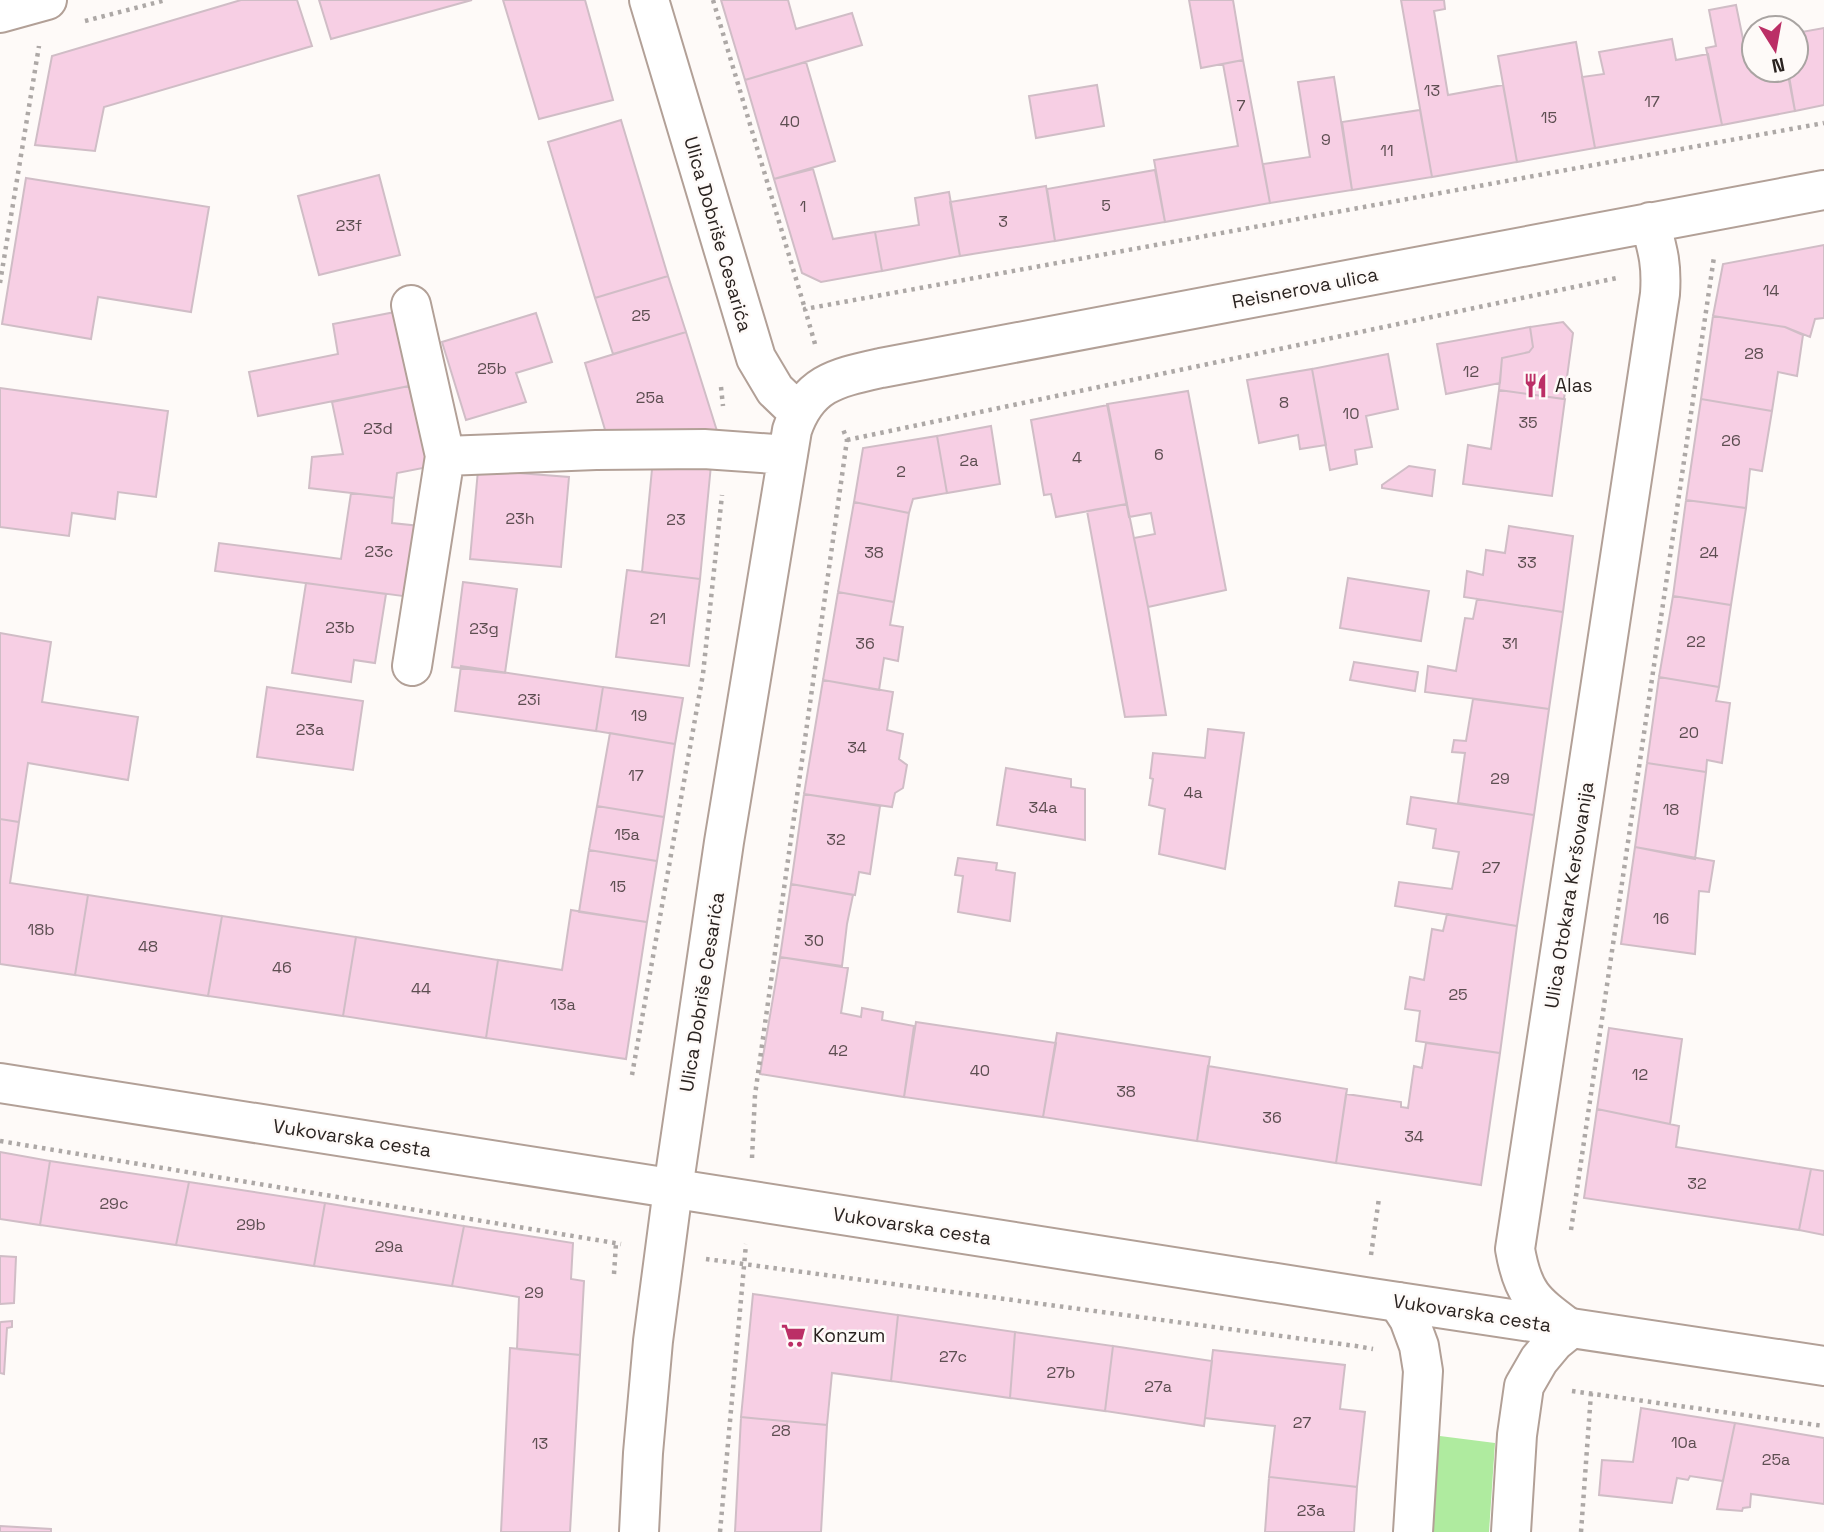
<svg xmlns="http://www.w3.org/2000/svg" width="1824" height="1532" font-family="'Space Grotesk',sans-serif">
	<rect width="100%" height="100%" fill="#fefaf8"/>
	<path fill="#afeb9f" d="M 1432,1435 L 1495,1443 L 1489,1532 L 1426,1532 Z"/>
	<path fill="#f7cfe4" stroke="#d0bdc6" stroke-width="2" d="M 241,0 L 297,0 L 312,46 L 104,107 L 95,151 L 35,145 L 52,56 Z
		M 319,0 L 472,0 L 331,39 Z
		M 503,0 L 585,0 L 613,100 L 539,119 Z
		M 721,0 L 788,0 L 796,29 L 852,13 L 862,45 L 745,80 Z
		M 1189,0 L 1233,0 L 1243,60 L 1201,68 Z
		M 1401,0 L 1444,0 L 1445,9 L 1434,11 L 1448,95 L 1503,85 L 1517,162 L 1432,177 Z
		M 1736,5 L 1743,39 L 1754,37 L 1754,70 L 1787,70 L 1795,111 L 1722,125 L 1706,48 L 1716,46 L 1709,10 Z
		M 1824,28 L 1824,105 L 1795,111 L 1788,70 L 1796,70 L 1796,33 Z
		M 1672,39 L 1676,60 L 1708,54 L 1722,125 L 1595,148 L 1582,77 L 1604,74 L 1599,52 Z
		M 1576,42 L 1595,148 L 1517,162 L 1498,56 Z
		M 1243,60 L 1270,203 L 1165,222 L 1154,160 L 1238,146 L 1223,64 Z
		M 806,62 L 835,161 L 774,179 L 745,80 Z
		M 1334,77 L 1352,190 L 1270,203 L 1263,164 L 1310,157 L 1298,82 Z
		M 1097,85 L 1104,126 L 1036,138 L 1029,96 Z
		M 1420,110 L 1432,177 L 1352,190 L 1342,122 Z
		M 621,120 L 668,276 L 595,298 L 548,142 Z
		M 813,169 L 833,239 L 875,232 L 882,271 L 821,282 L 802,273 L 774,179 Z
		M 1155,170 L 1165,222 L 1055,241 L 1047,189 Z
		M 379,175 L 400,255 L 319,275 L 298,196 Z
		M 26,178 L 209,207 L 191,312 L 98,297 L 91,339 L 2,324 Z
		M 1046,186 L 1055,241 L 960,256 L 950,202 Z
		M 949,192 L 960,256 L 882,271 L 875,232 L 919,225 L 915,198 Z
		M 1824,245 L 1824,318 L 1815,319 L 1810,337 L 1785,327 L 1713,316 L 1723,264 Z
		M 668,276 L 686,332 L 613,354 L 595,298 Z
		M 395,312 L 409,386 L 258,416 L 249,372 L 338,354 L 333,324 Z
		M 536,313 L 552,362 L 516,373 L 526,402 L 466,420 L 442,342 Z
		M 1713,316 L 1785,327 L 1803,335 L 1797,376 L 1778,372 L 1772,411 L 1701,399 Z
		M 1563,322 L 1573,333 L 1564,399 L 1499,390 L 1502,358 L 1529,352 L 1533,347 L 1530,327 Z
		M 1530,327 L 1533,347 L 1529,352 L 1502,358 L 1500,383 L 1446,394 L 1437,344 Z
		M 686,332 L 717,431 L 606,433 L 585,363 Z
		M 1388,354 L 1398,409 L 1366,416 L 1372,447 L 1355,450 L 1357,464 L 1330,470 L 1312,369 Z
		M 1312,369 L 1326,445 L 1300,449 L 1298,435 L 1259,443 L 1247,380 Z
		M 409,386 L 428,467 L 397,473 L 394,498 L 309,488 L 312,457 L 343,454 L 332,402 Z
		M 0,388 L 168,411 L 156,497 L 118,492 L 115,519 L 72,513 L 69,536 L 0,527 Z
		M 1499,390 L 1565,399 L 1552,496 L 1463,484 L 1468,445 L 1491,449 Z
		M 1188,391 L 1226,590 L 1148,607 L 1134,538 L 1155,534 L 1151,513 L 1129,517 L 1107,404 Z
		M 1701,399 L 1772,411 L 1762,471 L 1750,469 L 1746,508 L 1686,500 Z
		M 1108,405 L 1127,504 L 1056,517 L 1051,494 L 1044,495 L 1031,420 Z
		M 991,426 L 1000,484 L 947,493 L 937,436 Z
		M 937,436 L 947,493 L 913,499 L 909,513 L 854,502 L 863,448 Z
		M 653,459 L 711,465 L 700,579 L 642,572 Z
		M 1409,466 L 1435,470 L 1432,496 L 1382,488 L 1382,485 Z
		M 478,470 L 569,477 L 561,567 L 470,559 Z
		M 351,493 L 394,498 L 392,523 L 420,526 L 410,597 L 215,571 L 219,543 L 341,559 Z
		M 1686,500 L 1746,508 L 1731,605 L 1673,596 Z
		M 854,502 L 909,513 L 894,602 L 838,592 Z
		M 1127,504 L 1148,607 L 1166,715 L 1125,717 L 1087,511 Z
		M 1509,526 L 1573,536 L 1563,612 L 1464,597 L 1467,571 L 1483,575 L 1486,550 L 1505,553 Z
		M 627,570 L 700,579 L 689,666 L 616,657 Z
		M 1348,578 L 1429,591 L 1421,641 L 1340,628 Z
		M 463,582 L 517,589 L 505,673 L 452,667 Z
		M 306,583 L 386,594 L 375,663 L 354,660 L 351,682 L 292,673 Z
		M 838,592 L 894,602 L 890,625 L 903,627 L 898,661 L 884,658 L 879,690 L 823,680 Z
		M 1673,596 L 1731,605 L 1719,687 L 1659,677 Z
		M 1477,599 L 1563,612 L 1549,709 L 1425,692 L 1428,666 L 1456,671 L 1465,618 L 1473,619 Z
		M 0,633 L 51,642 L 42,702 L 138,717 L 128,780 L 28,763 L 19,822 L 0,819 Z
		M 1354,662 L 1418,672 L 1415,691 L 1350,680 Z
		M 461,666 L 603,687 L 596,731 L 455,711 Z
		M 1659,677 L 1719,687 L 1716,701 L 1730,703 L 1722,763 L 1707,760 L 1706,772 L 1647,763 Z
		M 823,680 L 893,692 L 887,730 L 903,734 L 899,759 L 907,765 L 903,788 L 895,793 L 892,807 L 804,794 Z
		M 267,687 L 363,701 L 353,770 L 257,757 Z
		M 603,687 L 683,698 L 675,744 L 596,731 Z
		M 1473,699 L 1549,709 L 1534,815 L 1458,803 L 1465,753 L 1452,752 L 1454,740 L 1466,741 Z
		M 1208,729 L 1244,733 L 1225,869 L 1159,854 L 1165,809 L 1149,805 L 1153,779 L 1150,778 L 1153,753 L 1205,758 Z
		M 610,733 L 675,744 L 664,817 L 597,806 Z
		M 1647,763 L 1706,772 L 1695,859 L 1635,847 Z
		M 1006,768 L 1071,779 L 1071,787 L 1085,789 L 1085,840 L 997,825 Z
		M 804,794 L 880,806 L 870,874 L 859,872 L 855,895 L 791,884 Z
		M 1411,797 L 1534,815 L 1517,926 L 1395,906 L 1399,882 L 1452,889 L 1459,852 L 1433,848 L 1436,829 L 1407,824 Z
		M 597,806 L 664,817 L 657,861 L 589,850 Z
		M 0,819 L 19,822 L 10,883 L 88,895 L 75,975 L 0,964 Z
		M 1635,847 L 1714,861 L 1709,892 L 1699,891 L 1695,954 L 1621,944 Z
		M 589,850 L 657,861 L 647,922 L 579,912 Z
		M 958,858 L 997,863 L 996,870 L 1015,873 L 1010,921 L 958,912 L 963,876 L 955,875 Z
		M 791,884 L 853,895 L 847,924 L 842,966 L 780,957 Z
		M 88,895 L 222,916 L 208,996 L 75,975 Z
		M 571,910 L 647,922 L 626,1059 L 486,1038 L 498,960 L 562,970 Z
		M 1447,914 L 1517,926 L 1500,1053 L 1416,1041 L 1420,1011 L 1405,1009 L 1410,977 L 1424,980 L 1432,929 L 1443,931 Z
		M 222,916 L 356,937 L 343,1016 L 208,996 Z
		M 356,937 L 498,960 L 486,1038 L 343,1016 Z
		M 780,957 L 848,968 L 841,1013 L 861,1017 L 862,1008 L 883,1012 L 882,1020 L 914,1026 L 904,1097 L 760,1074 Z
		M 916,1022 L 1056,1043 L 1043,1117 L 904,1097 Z
		M 1609,1028 L 1682,1039 L 1670,1124 L 1597,1109 Z
		M 1057,1033 L 1210,1057 L 1197,1141 L 1043,1117 Z
		M 1426,1043 L 1500,1053 L 1481,1185 L 1336,1163 L 1346,1094 L 1401,1102 L 1401,1107 L 1408,1108 L 1414,1066 L 1422,1068 Z
		M 1208,1066 L 1347,1089 L 1336,1163 L 1197,1141 Z
		M 1597,1109 L 1679,1126 L 1676,1147 L 1811,1169 L 1799,1230 L 1584,1198 Z
		M 0,1152 L 50,1161 L 40,1225 L 0,1219 Z
		M 50,1161 L 189,1182 L 176,1245 L 40,1225 Z
		M 1811,1169 L 1824,1171 L 1824,1235 L 1799,1230 Z
		M 189,1182 L 325,1203 L 314,1266 L 176,1245 Z
		M 325,1203 L 464,1226 L 452,1286 L 314,1266 Z
		M 464,1226 L 573,1243 L 571,1279 L 584,1281 L 580,1355 L 517,1349 L 519,1297 L 452,1286 Z
		M 0,1256 L 16,1257 L 14,1303 L 0,1304 Z
		M 753,1294 L 898,1315 L 891,1381 L 832,1373 L 827,1425 L 741,1417 Z
		M 898,1315 L 1015,1332 L 1010,1398 L 891,1381 Z
		M 12,1321 L 12,1327 L 7,1328 L 4,1374 L 0,1373 L 0,1323 L 1,1322 Z
		M 1015,1332 L 1113,1346 L 1105,1411 L 1010,1398 Z
		M 1113,1346 L 1212,1361 L 1204,1426 L 1105,1411 Z
		M 510,1348 L 580,1355 L 570,1532 L 501,1532 Z
		M 1213,1350 L 1345,1365 L 1340,1409 L 1365,1412 L 1357,1487 L 1269,1477 L 1275,1426 L 1205,1418 Z
		M 1641,1408 L 1735,1423 L 1723,1481 L 1690,1476 L 1688,1480 L 1677,1478 L 1672,1503 L 1599,1495 L 1602,1460 L 1633,1462 Z
		M 741,1417 L 827,1425 L 821,1532 L 735,1532 Z
		M 1735,1423 L 1824,1438 L 1824,1504 L 1751,1494 L 1750,1507 L 1743,1508 L 1742,1511 L 1717,1509 Z
		M 1269,1477 L 1357,1487 L 1354,1532 L 1265,1532 Z
		M 0,1526 L 51,1529 L 51,1532 L 0,1532 Z"/>
	<g fill="none" stroke-linecap="round" stroke-linejoin="round">
		<defs>
			<path id="minor" d="M 649,0 L 756,358 L 775,390 L 798,412
				M 0,13 L 47,0
				M 411,305 L 445,456 L 412,666
				M 445,456 L 596,450 L 704,449 L 788,455
				M 1398,1302 L 1409,1319 L 1419,1346 L 1423,1371 L 1413,1532
				M 639,1532 L 643,1453 L 653,1341 L 673,1189 L 724,842 L 792,430 C 808,383 836,378 881,368 L 1824,190
				M 1511,1532 L 1517,1435 L 1524,1386 L 1539,1360 L 1554,1342 L 1570,1329 C 1534,1302 1523,1295 1515,1249 L 1660,294 C 1662,264 1658,251 1650,222"/>
			<path id="major" d="M 0,1083 L 1365,1297 L 1824,1366"/>
		</defs>
		<use href="#minor" stroke="#b2a097" stroke-width="42"/>
		<use href="#major" stroke="#b2a097" stroke-width="42"/>
		<path stroke="#ada8a6" stroke-width="4.5" stroke-dasharray="3.5 5" stroke-linecap="butt" d="M 713,0 L 805,309
			M 85,21 L 166,0
			M 0,283 L 39,46
			M 815,344 L 805,309 L 1824,123
			M 721,387 L 723,406
			M 847,440 L 1617,278
			M 632,1075 L 703,674 L 722,495
			M 0,1141 L 621,1244
			M 752,1158 L 755,1095 L 847,440 L 843,429
			M 1571,1230 L 1714,257
			M 1371,1255 L 1379,1198
			M 706,1259 L 1356,1346 L 1373,1349
			M 614,1274 L 616,1243
			M 1572,1391 L 1824,1426
			M 720,1532 L 746,1244
			M 1581,1532 L 1591,1393"/>
		<use href="#minor" stroke="#fff" stroke-width="38"/>
		<use href="#major" stroke="#fff" stroke-width="38"/>
	</g>
	<defs>
		<symbol id="restaurant-bare" viewBox="-9 -9 18 18"><path d="M-5-6h1v4h1v-4h1v4h1v-4h1v5L-1.5 .5V6h-2V.5L-5-1ZM5-6V6H3V1.5H1.5Q1.5-4 5-6Z" fill="#bb2f66" stroke="#fefaf8" stroke-width="2.5" paint-order="stroke"/></symbol>
		<symbol id="supermarket-bare" viewBox="-9 -9 18 18"><path d="M-6-5.5h2.5l.6 2H6L4.5 2H-2.5L-4.4-4H-6ZM-1.5 3.2a1.3 1.3 0 1 0 .1 0ZM3 3.2a1.3 1.3 0 1 0 .1 0Z" fill="#bb2f66" stroke="#fefaf8" stroke-width="2.5" paint-order="stroke"/></symbol>
	</defs>
	<g fill-rule="evenodd">
		<use href="#restaurant-bare" x="1518" y="368" width="35" height="35"/>
		<use href="#supermarket-bare" x="776" y="1318" width="35" height="35"/>
	</g>
	<g text-anchor="middle" dominant-baseline="central" stroke-width="5" stroke-linejoin="round" paint-order="stroke">
		<g font-size="16" fill="#5d4e51">
			<text x="1432" y="90">13</text>
			<text x="1652" y="101">17</text>
			<text x="1241" y="105">7</text>
			<text x="1549" y="117">15</text>
			<text x="790" y="121">40</text>
			<text x="1326" y="139">9</text>
			<text x="1387" y="150">11</text>
			<text x="1106" y="205">5</text>
			<text x="803" y="206">1</text>
			<text x="1003" y="221">3</text>
			<text x="349" y="225">23f</text>
			<text x="1771" y="290">14</text>
			<text x="641" y="315">25</text>
			<text x="1754" y="353">28</text>
			<text x="492" y="368">25b</text>
			<text x="1471" y="371">12</text>
			<text x="650" y="397">25a</text>
			<text x="1284" y="402">8</text>
			<text x="1351" y="413">10</text>
			<text x="1528" y="422">35</text>
			<text x="378" y="428">23d</text>
			<text x="1731" y="440">26</text>
			<text x="1159" y="454">6</text>
			<text x="1077" y="457">4</text>
			<text x="969" y="460">2a</text>
			<text x="901" y="471">2</text>
			<text x="520" y="518">23h</text>
			<text x="676" y="519">23</text>
			<text x="379" y="551">23c</text>
			<text x="874" y="552">38</text>
			<text x="1709" y="552">24</text>
			<text x="1527" y="562">33</text>
			<text x="658" y="618">21</text>
			<text x="340" y="627">23b</text>
			<text x="484" y="628">23g</text>
			<text x="1696" y="641">22</text>
			<text x="865" y="643">36</text>
			<text x="1510" y="643">31</text>
			<text x="529" y="699">23i</text>
			<text x="639" y="715">19</text>
			<text x="310" y="729">23a</text>
			<text x="1689" y="732">20</text>
			<text x="857" y="747">34</text>
			<text x="636" y="775">17</text>
			<text x="1500" y="778">29</text>
			<text x="1193" y="792">4a</text>
			<text x="1043" y="807">34a</text>
			<text x="1671" y="809">18</text>
			<text x="627" y="834">15a</text>
			<text x="836" y="839">32</text>
			<text x="1491" y="867">27</text>
			<text x="618" y="886">15</text>
			<text x="1661" y="918">16</text>
			<text x="41" y="929">18b</text>
			<text x="814" y="940">30</text>
			<text x="148" y="946">48</text>
			<text x="282" y="967">46</text>
			<text x="421" y="988">44</text>
			<text x="1458" y="994">25</text>
			<text x="563" y="1004">13a</text>
			<text x="838" y="1050">42</text>
			<text x="980" y="1070">40</text>
			<text x="1640" y="1074">12</text>
			<text x="1126" y="1091">38</text>
			<text x="1272" y="1117">36</text>
			<text x="1414" y="1136">34</text>
			<text x="1697" y="1183">32</text>
			<text x="114" y="1203">29c</text>
			<text x="251" y="1224">29b</text>
			<text x="389" y="1246">29a</text>
			<text x="534" y="1292">29</text>
			<text x="953" y="1356">27c</text>
			<text x="1061" y="1372">27b</text>
			<text x="1158" y="1386">27a</text>
			<text x="1302" y="1422">27</text>
			<text x="781" y="1430">28</text>
			<text x="1684" y="1442">10a</text>
			<text x="540" y="1443">13</text>
			<text x="1776" y="1459">25a</text>
			<text x="1311" y="1510">23a</text>
		</g>
		<g font-size="19" fill="#2a2320" stroke="#fefaf8">
			<text transform="translate(718 234) rotate(74)">Ulica Dobriše Cesarića</text>
			<text transform="translate(1305 288) rotate(-11)">Reisnerova ulica</text>
			<text transform="translate(1569 895) rotate(-81)">Ulica Otokara Keršovanija</text>
			<text transform="translate(702 992) rotate(-81)">Ulica Dobriše Cesarića</text>
			<text transform="translate(352 1138) rotate(9)">Vukovarska cesta</text>
			<text transform="translate(912 1226) rotate(9)">Vukovarska cesta</text>
			<text transform="translate(1472 1313) rotate(9)">Vukovarska cesta</text>
		</g>
		<g font-size="19" fill="#2a2320" stroke="#fefaf8" text-anchor="start">
			<text x="1555" y="385">Alas</text>
			<text x="813" y="1335">Konzum</text>
		</g>
	</g>
	<g transform="translate(1775 49) rotate(169)"><circle r="33" fill="#fefaf8" stroke="#a9a4a2" stroke-width="2"/>
	<path d="M0-5L12 26L0 18L-12 26Z" fill="#bb2f66"/>
	<text y="-10" font-size="19" font-weight="bold" text-anchor="middle" fill="#2a2320">N</text>
	</g>
</svg>
